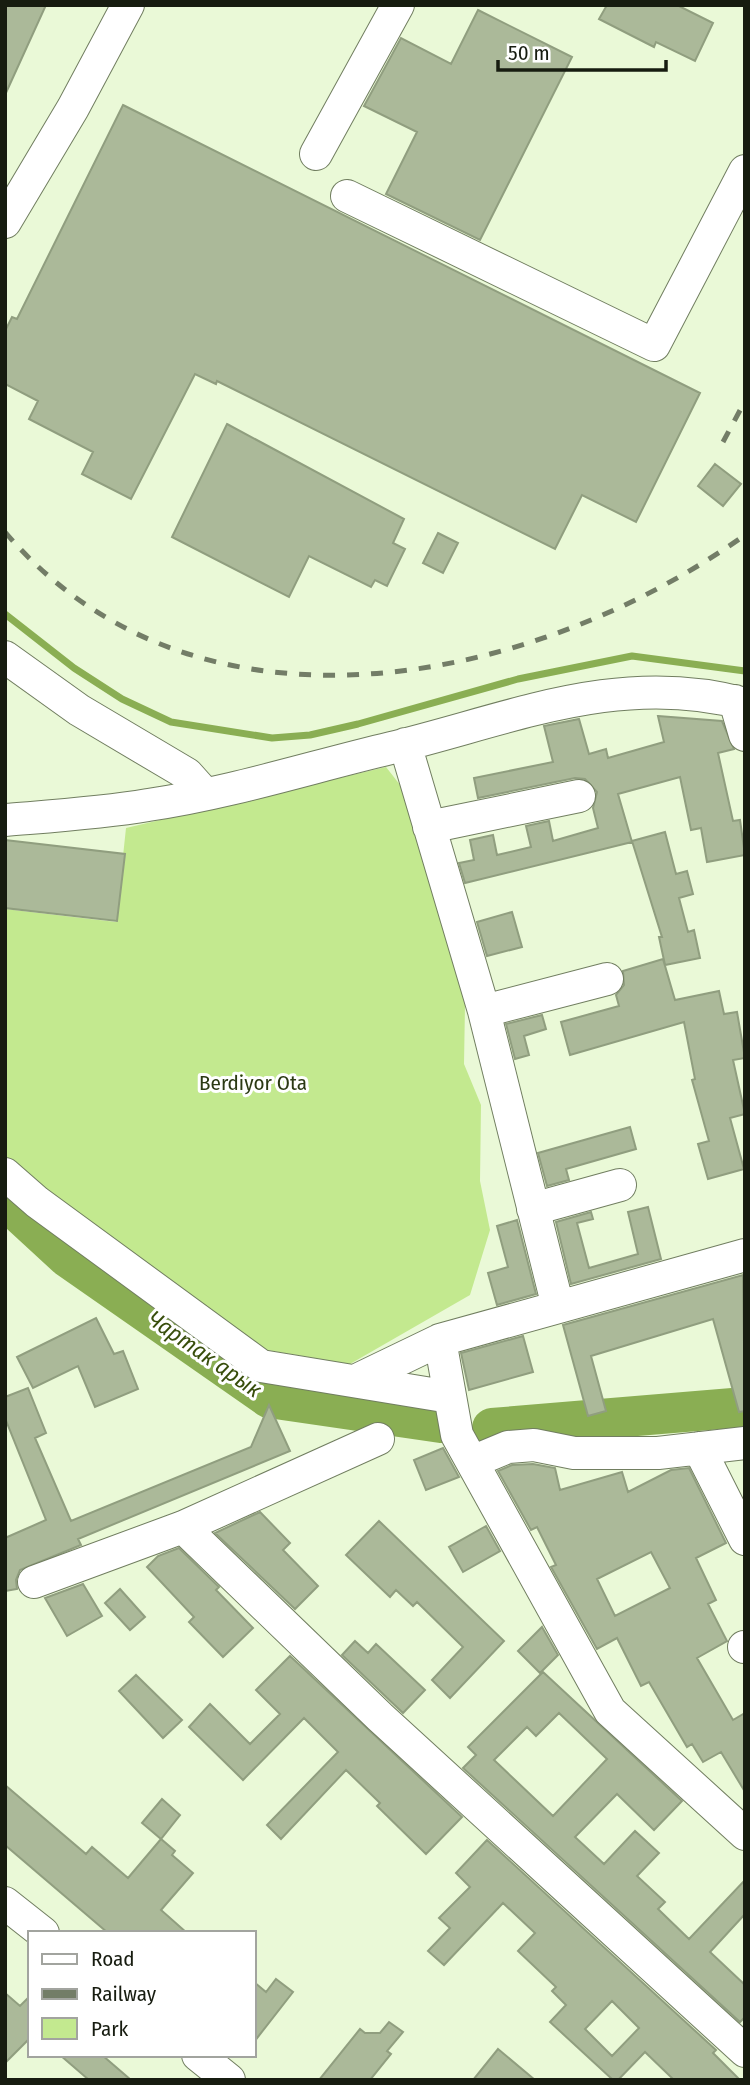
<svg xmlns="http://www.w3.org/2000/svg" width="750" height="2085" font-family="'Fira Sans Condensed',sans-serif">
	<rect width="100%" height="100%" fill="#eaf9d7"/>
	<path fill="#c3e98f" d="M 386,767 L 404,790 L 465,1005 L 464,1064 L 481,1105 L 480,1181 L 490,1230 L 470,1295 L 350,1364 L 255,1348 L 55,1200 L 5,1155 L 5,909 L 116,922 L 126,828 Z"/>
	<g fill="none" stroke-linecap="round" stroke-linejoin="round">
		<path stroke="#8aae53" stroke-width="7" d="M 5,614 L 74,668 L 122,699 L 171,722 L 272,738 L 310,735 L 358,724 L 518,679 L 632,656 L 745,671"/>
		<path stroke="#8aae53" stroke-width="40" d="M 5,1200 L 67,1257 L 269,1398 L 441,1423
			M 492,1428 L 745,1407"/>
	</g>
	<path fill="#abb999" stroke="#909e7f" stroke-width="2" fill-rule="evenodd" d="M 5,5 L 46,5 L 5,95 Z
		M 607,5 L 677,5 L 713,23 L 695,61 L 656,42 L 654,47 L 599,19 Z
		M 478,10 L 572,57 L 480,240 L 386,194 L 417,132 L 364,106 L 401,38 L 451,64 Z
		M 123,105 L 700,393 L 636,522 L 582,495 L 555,549 L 217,381 L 216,384 L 195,374 L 131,499 L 82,474 L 93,452 L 29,419 L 38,401 L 5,384 L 5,331 L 12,317 L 17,319 Z
		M 227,424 L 404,519 L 393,543 L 405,549 L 387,586 L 375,580 L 371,587 L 309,556 L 289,597 L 172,537 Z
		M 715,464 L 741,484 L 723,506 L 698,486 Z
		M 438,533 L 458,543 L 443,573 L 423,563 Z
		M 658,716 L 722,721 L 734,749 L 718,753 L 733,821 L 740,820 L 745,855 L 707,862 L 701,828 L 691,830 L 680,777 L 618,794 L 632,842 L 465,883 L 459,863 L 474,860 L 470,840 L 493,835 L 497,855 L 531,847 L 526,826 L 549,821 L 553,841 L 598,828 L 593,808 L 597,792 L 585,779 L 575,778 L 478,798 L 474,778 L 553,762 L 544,726 L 579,719 L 589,754 L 606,749 L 608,758 L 664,742 Z
		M 665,832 L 676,874 L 687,871 L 693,894 L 679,898 L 688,932 L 694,930 L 700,958 L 665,965 L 659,937 L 662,937 L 632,841 Z
		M 5,840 L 125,854 L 117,921 L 5,908 Z
		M 512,912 L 522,947 L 487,956 L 477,922 Z
		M 663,959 L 675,1000 L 719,991 L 724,1014 L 737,1012 L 745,1058 L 733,1060 L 745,1114 L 730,1118 L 744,1169 L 708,1179 L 698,1144 L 709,1141 L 692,1080 L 695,1079 L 684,1022 L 570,1055 L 561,1022 L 619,1006 L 616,995 L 624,985 L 623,971 Z
		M 542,1015 L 546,1029 L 524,1036 L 529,1055 L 515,1059 L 506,1024 Z
		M 630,1127 L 636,1149 L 566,1169 L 569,1180 L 547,1186 L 538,1153 Z
		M 648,1207 L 661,1259 L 571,1284 L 556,1222 L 591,1212 L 593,1219 L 577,1223 L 589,1268 L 638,1254 L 628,1212 Z
		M 517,1220 L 536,1294 L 497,1305 L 488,1273 L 508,1267 L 497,1226 Z
		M 743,1275 L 745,1411 L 739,1412 L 713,1319 L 591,1356 L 606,1411 L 588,1416 L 563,1325 Z
		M 96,1318 L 114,1354 L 123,1351 L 138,1389 L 95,1407 L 78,1366 L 33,1388 L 17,1357 Z
		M 523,1336 L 533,1372 L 469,1390 L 461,1353 Z
		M 28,1388 L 46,1433 L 35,1438 L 71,1521 L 251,1447 L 269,1405 L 290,1451 L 78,1539 L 81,1545 L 20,1570 L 16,1580 L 17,1589 L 5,1591 L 5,1538 L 46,1520 L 5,1418 L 5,1397 Z
		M 443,1448 L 459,1477 L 426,1490 L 414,1460 Z
		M 533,1464 L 555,1468 L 560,1490 L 622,1472 L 628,1492 L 671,1470 L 689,1468 L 726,1543 L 696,1558 L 716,1600 L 708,1604 L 727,1641 L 697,1658 L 733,1720 L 745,1713 L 745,1792 L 721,1752 L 703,1762 L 692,1744 L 687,1747 L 649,1682 L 641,1686 L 617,1638 L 597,1649 L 551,1567 L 556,1565 L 537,1527 L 531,1530 L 498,1471 L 512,1465 ZM 651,1552 L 670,1588 L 615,1616 L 597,1579 Z
		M 260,1512 L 290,1543 L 283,1550 L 318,1586 L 295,1609 L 215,1533 Z
		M 379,1521 L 504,1641 L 450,1698 L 432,1680 L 463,1647 L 417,1602 L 413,1606 L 396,1590 L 390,1597 L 346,1555 Z
		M 486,1526 L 500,1551 L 463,1572 L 449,1547 Z
		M 179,1548 L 219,1587 L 216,1590 L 253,1628 L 223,1657 L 189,1622 L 194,1617 L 147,1567 L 158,1556 Z
		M 83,1584 L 102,1616 L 67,1636 L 45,1598 Z
		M 120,1589 L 145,1617 L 130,1630 L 105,1603 Z
		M 542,1627 L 558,1655 L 540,1673 L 518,1651 Z
		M 355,1641 L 368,1653 L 376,1644 L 425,1690 L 403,1713 L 342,1655 Z
		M 290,1656 L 462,1817 L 426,1854 L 377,1806 L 380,1803 L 346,1770 L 281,1839 L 267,1825 L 338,1752 L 304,1718 L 243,1780 L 189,1727 L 210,1704 L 250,1744 L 280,1714 L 256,1690 Z
		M 543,1672 L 682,1801 L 654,1830 L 617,1794 L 575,1837 L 604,1864 L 635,1831 L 659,1853 L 637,1876 L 665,1902 L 658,1909 L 689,1939 L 745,1880 L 745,1914 L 710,1952 L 745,1985 L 745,2017 L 740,2022 L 463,1768 L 476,1755 L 468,1747 ZM 559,1713 L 607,1759 L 553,1816 L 494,1760 L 527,1727 L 536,1736 Z
		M 136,1675 L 182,1720 L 163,1738 L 119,1691 Z
		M 5,1785 L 86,1854 L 92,1847 L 128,1878 L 161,1839 L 175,1851 L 172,1855 L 193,1873 L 161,1910 L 187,1933 L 108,1933 L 5,1845 Z
		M 162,1799 L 180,1815 L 161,1839 L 142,1823 Z
		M 487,1840 L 716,2050 L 713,2053 L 740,2080 L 674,2080 L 645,2052 L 618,2080 L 613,2080 L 550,2022 L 566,2005 L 552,1991 L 556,1987 L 518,1951 L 535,1933 L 503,1903 L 444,1965 L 428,1951 L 450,1928 L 439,1918 L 470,1887 L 456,1873 ZM 612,2001 L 639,2028 L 612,2056 L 585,2029 Z
		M 276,1979 L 293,1992 L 254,2042 L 254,1982 L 266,1992 Z
		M 5,1993 L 20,2006 L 30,1996 L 30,2038 L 5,2063 Z
		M 389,2022 L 403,2032 L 387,2051 L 391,2054 L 370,2080 L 319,2080 L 360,2029 L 365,2033 L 380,2033 Z
		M 498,2049 L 535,2080 L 473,2080 Z
		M 60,2055 L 102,2055 L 131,2080 L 89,2080 Z"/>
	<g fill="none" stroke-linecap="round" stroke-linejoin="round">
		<defs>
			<path id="minor" d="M 316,154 L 398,5
				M 347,196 L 654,345 L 745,171
				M 5,222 L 73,108 L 128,5
				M 5,657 L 79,710 L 187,774 L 204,793
				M 735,701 L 745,735
				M 405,744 L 484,1011 L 558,1307
				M 5,820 C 53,816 101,813 148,805 C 230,793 311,767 391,748 C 511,719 619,670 745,704
				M 429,827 L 579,796
				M 484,1011 L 607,979
				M 5,1174 L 37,1202 L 261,1366 L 450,1397
				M 533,1209 L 620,1185
				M 745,1255 L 440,1340 L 457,1435 L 610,1711 L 745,1834
				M 357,1380 L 440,1340
				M 699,1448 L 745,1539
				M 472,1462 L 508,1447 L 534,1445 L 574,1453 L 658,1453 L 745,1443
				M 183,1527 L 380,1717 L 745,2051
				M 34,1582 L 183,1527 L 378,1439
				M 744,1647 L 745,1647
				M 5,1903 L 43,1933
				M 198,2055 L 229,2080"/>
		</defs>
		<use href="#minor" stroke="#717e60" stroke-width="34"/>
		<use href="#minor" stroke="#fff" stroke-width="32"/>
		<path stroke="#737d67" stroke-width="5" stroke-dasharray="12 12" stroke-linecap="butt" d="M 723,442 L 745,401
			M 5,532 C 196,756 532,686 745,535"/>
	</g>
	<g text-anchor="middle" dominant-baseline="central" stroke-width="6" stroke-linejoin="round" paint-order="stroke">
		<g font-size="21" fill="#2b3914" stroke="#fff">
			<text x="253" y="1083">Berdiyor Ota</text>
		</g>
		<g font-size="23" font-style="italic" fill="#384e0c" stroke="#fff">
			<text transform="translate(205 1354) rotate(35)">Чартак арык</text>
		</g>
	</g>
	<rect width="750" height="2085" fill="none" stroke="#171c10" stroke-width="14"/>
	<rect x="28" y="1931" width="228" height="126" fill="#ffffff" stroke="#a2a49f" stroke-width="2"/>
	<rect x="42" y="1954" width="35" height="10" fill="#ffffff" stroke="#a2a49f" stroke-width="2"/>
	<text x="91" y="1966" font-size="21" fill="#171c10">Road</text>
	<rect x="42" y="1989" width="35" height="10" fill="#737d67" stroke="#a2a49f" stroke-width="2"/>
	<text x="91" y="2001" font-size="21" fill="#171c10">Railway</text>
	<rect x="42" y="2018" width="35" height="21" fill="#c3e98f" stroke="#a2a49f" stroke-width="2"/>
	<text x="91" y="2036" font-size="21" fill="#171c10">Park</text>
	<path d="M498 60v10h168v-10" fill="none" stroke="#171c10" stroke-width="3.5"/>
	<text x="508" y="60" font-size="21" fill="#171c10" stroke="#ffffff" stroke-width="5" paint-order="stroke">50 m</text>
</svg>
